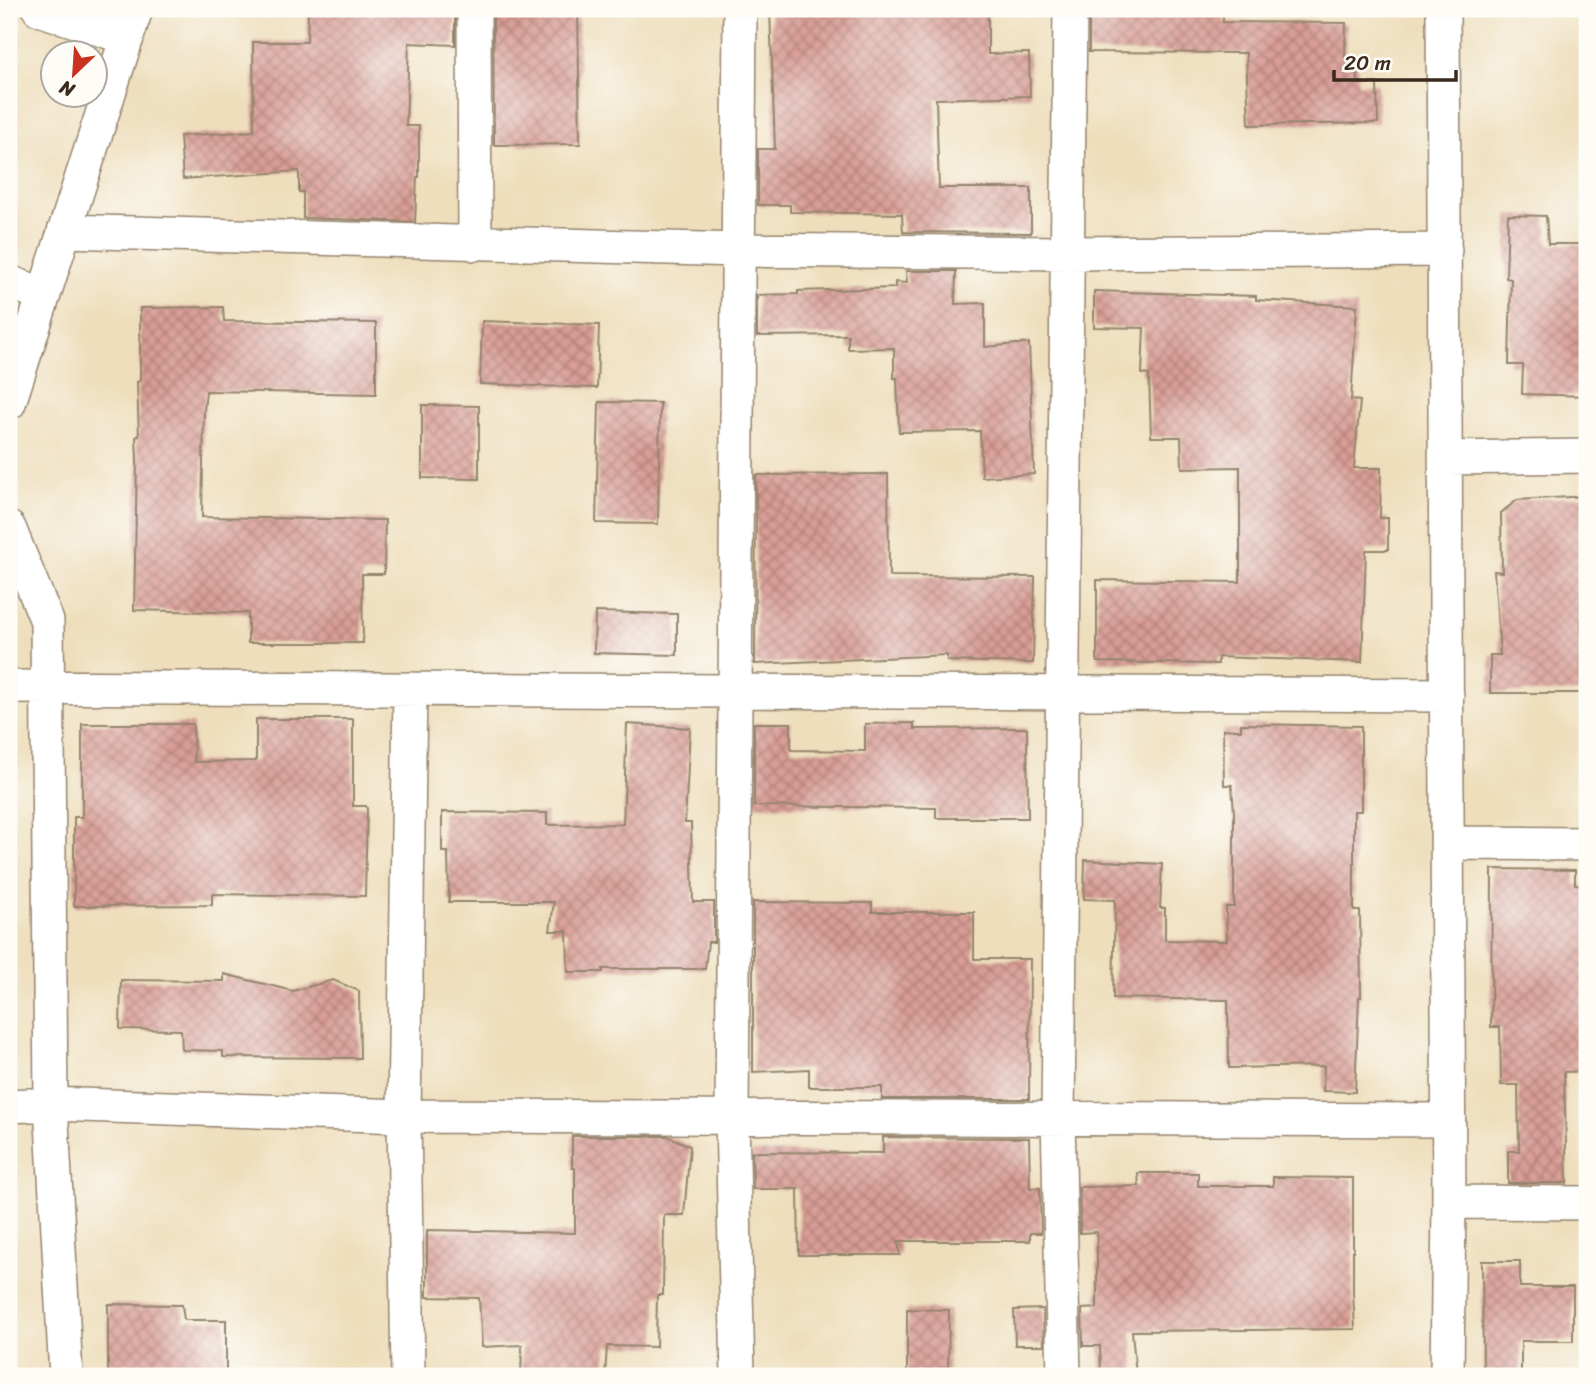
<svg xmlns="http://www.w3.org/2000/svg" width="1596" height="1385" font-family="Sriracha,sans-serif">
	<defs>
		<pattern id="building-cross-hatch" width="8" height="8" patternUnits="userSpaceOnUse" patternTransform="scale(1.75)"><rect width="8" height="8" fill="#d99e96"/><path d="M0 0l8 8M0 8l8-8" fill="none" stroke="#b1817a"/></pattern>
	</defs>
	<rect width="100%" height="100%" fill="#fdfcf7"/>
	<filter id="ink" filterUnits="userSpaceOnUse"><feTurbulence type="fractalNoise" baseFrequency=".0143" numOctaves="2"/><feDisplacementMap in="SourceGraphic" scale="14" xChannelSelector="R" yChannelSelector="G"/><feConvolveMatrix kernelMatrix="1 2 1 2 8 2 1 2 1" color-interpolation-filters="sRGB"/></filter>
	<filter id="wash" filterUnits="userSpaceOnUse"><feTurbulence type="fractalNoise" baseFrequency=".00686" numOctaves="4" result="noise"/><feDisplacementMap in="SourceGraphic" scale="28" xChannelSelector="R" yChannelSelector="G"/><feGaussianBlur stdDeviation="1.57" result="paint"/><feColorMatrix in="noise" values="0 0 0 0 0 0 0 0 0 0 0 0 0 0 0 0 0 1.4 0 .05"/><feComposite in="paint" operator="in"/></filter>
	<g filter="url(#wash)">
		<rect width="100%" height="100%" fill="#eedebc"/>
		<g id="blocks">
			<path fill="url(#building-cross-hatch)" d="M 308,9 L 455,9 L 455,45 L 409,43 L 406,126 L 419,126 L 419,177 L 417,177 L 415,222 L 303,218 L 303,192 L 299,192 L 299,171 L 183,179 L 180,136 L 254,131 L 253,42 L 307,42 Z
				M 493,9 L 578,9 L 580,144 L 494,145 Z
				M 770,9 L 988,9 L 988,54 L 1029,53 L 1030,96 L 936,99 L 939,188 L 1031,188 L 1031,233 L 903,232 L 902,214 L 790,212 L 790,205 L 758,205 L 758,149 L 775,149 Z
				M 1089,9 L 1223,9 L 1223,22 L 1346,23 L 1345,57 L 1357,56 L 1358,84 L 1377,83 L 1378,123 L 1249,125 L 1246,53 L 1089,52 Z
				M 1508,215 L 1546,216 L 1548,244 L 1587,244 L 1587,396 L 1522,394 L 1523,365 L 1509,365 L 1511,279 L 1506,278 Z
				M 906,271 L 956,271 L 955,304 L 985,303 L 985,347 L 1029,343 L 1034,474 L 982,477 L 980,431 L 899,432 L 897,378 L 894,378 L 894,348 L 848,349 L 848,335 L 757,336 L 757,295 L 798,294 L 798,291 L 895,288 L 895,282 L 907,283 Z
				M 1094,291 L 1256,296 L 1256,300 L 1357,306 L 1351,400 L 1360,401 L 1354,468 L 1381,468 L 1380,518 L 1388,518 L 1388,550 L 1366,550 L 1362,662 L 1218,657 L 1218,664 L 1097,662 L 1097,580 L 1240,582 L 1240,467 L 1182,468 L 1181,437 L 1151,437 L 1149,375 L 1142,374 L 1144,328 L 1094,327 Z
				M 223,307 L 224,321 L 376,323 L 376,394 L 206,391 L 204,411 L 202,517 L 385,520 L 384,574 L 362,574 L 363,643 L 248,643 L 248,613 L 134,610 L 137,460 L 136,437 L 139,436 L 137,382 L 140,381 L 140,308 Z
				M 482,321 L 599,325 L 597,388 L 480,384 Z
				M 599,402 L 660,403 L 658,524 L 596,523 Z
				M 422,405 L 479,406 L 479,479 L 422,478 Z
				M 888,474 L 889,576 L 1035,577 L 1033,663 L 947,661 L 947,655 L 755,664 L 756,475 Z
				M 1587,496 L 1587,596 L 1581,596 L 1582,693 L 1490,693 L 1490,655 L 1500,655 L 1494,571 L 1502,572 L 1501,513 L 1517,500 Z
				M 595,612 L 677,614 L 677,655 L 594,653 Z
				M 256,719 L 353,719 L 353,806 L 366,806 L 367,809 L 365,896 L 212,894 L 212,905 L 74,906 L 74,817 L 82,817 L 82,724 L 193,724 L 194,762 L 256,761 Z
				M 754,723 L 791,723 L 791,750 L 865,751 L 865,724 L 914,723 L 914,729 L 1027,728 L 1028,818 L 936,818 L 936,808 L 754,806 Z
				M 627,724 L 690,728 L 685,823 L 691,823 L 693,902 L 714,902 L 714,942 L 708,942 L 705,969 L 603,969 L 603,972 L 568,972 L 567,931 L 550,931 L 554,902 L 449,902 L 448,852 L 442,852 L 442,812 L 547,813 L 547,825 L 623,824 Z
				M 1241,724 L 1361,726 L 1361,811 L 1354,811 L 1354,911 L 1360,911 L 1361,997 L 1359,997 L 1355,1092 L 1323,1091 L 1324,1066 L 1229,1068 L 1228,1000 L 1113,998 L 1115,900 L 1084,899 L 1085,860 L 1162,864 L 1160,908 L 1165,908 L 1165,940 L 1227,941 L 1226,907 L 1234,907 L 1234,813 L 1232,785 L 1224,785 L 1223,729 L 1241,730 Z
				M 1492,869 L 1575,870 L 1575,884 L 1587,885 L 1587,1071 L 1564,1072 L 1567,1183 L 1508,1183 L 1508,1151 L 1519,1151 L 1518,1085 L 1501,1085 L 1500,1027 L 1491,1027 Z
				M 753,902 L 872,903 L 872,912 L 974,912 L 974,959 L 1030,959 L 1029,1099 L 882,1099 L 882,1087 L 809,1087 L 809,1069 L 753,1072 Z
				M 224,974 L 293,991 L 333,980 L 359,991 L 360,1058 L 223,1057 L 223,1051 L 182,1050 L 181,1030 L 120,1029 L 121,980 L 224,981 Z
				M 572,1136 L 668,1136 L 690,1146 L 684,1215 L 664,1215 L 663,1295 L 657,1295 L 656,1347 L 607,1346 L 605,1376 L 521,1376 L 522,1345 L 482,1347 L 479,1298 L 427,1297 L 427,1230 L 575,1233 L 575,1168 L 572,1168 Z
				M 883,1137 L 1029,1138 L 1030,1188 L 1040,1188 L 1041,1233 L 1030,1233 L 1030,1241 L 898,1241 L 900,1255 L 799,1255 L 798,1189 L 753,1189 L 752,1152 L 883,1153 Z
				M 1138,1173 L 1198,1173 L 1198,1186 L 1273,1186 L 1273,1177 L 1353,1178 L 1353,1292 L 1355,1329 L 1132,1331 L 1136,1376 L 1101,1376 L 1100,1346 L 1083,1346 L 1082,1309 L 1097,1308 L 1097,1232 L 1080,1233 L 1079,1187 L 1139,1186 Z
				M 1482,1261 L 1520,1261 L 1520,1287 L 1573,1287 L 1573,1341 L 1521,1341 L 1521,1376 L 1483,1376 Z
				M 108,1304 L 182,1305 L 184,1320 L 226,1320 L 226,1376 L 108,1376 Z
				M 907,1309 L 949,1310 L 948,1376 L 907,1376 Z
				M 1043,1309 L 1044,1345 L 1015,1345 L 1014,1310 Z"/>
		</g>
	</g>
	<g filter="url(#ink)">
		<use href="#blocks" fill-opacity="0" stroke="#94846d" stroke-width="2"/>
		<g fill="none" stroke-linecap="round" stroke-linejoin="round">
			<defs>
				<path id="minor" d="M 39,9 L 127,38
					M 474,9 L 475,244
					M 1443,9 L 1449,1202 L 1447,1376
					M 64,231 L 738,250 L 1068,253 L 1445,250
					M 9,282 L 44,295
					M 9,403 L 136,9
					M 1446,458 L 1587,456
					M 9,528 L 47,621 L 51,1104 L 66,1376
					M 9,687 L 1447,695
					M 1447,843 L 1587,844
					M 9,1106 L 51,1104 L 404,1116 L 1448,1120
					M 1449,1202 L 1587,1203
					M 408,1376 L 404,1116 L 410,689
					M 738,1376 L 732,1117 L 740,9
					M 1064,1376 L 1058,1118 L 1070,9"/>
			</defs>
			<use href="#minor" stroke="#94846d" stroke-width="36"/>
			<use href="#minor" stroke="#fff" stroke-width="33"/>
		</g>
	</g>
	<rect width="1596" height="1385" fill="none" stroke="#fdfcf7" stroke-width="35"/>
	<g transform="translate(74 74) rotate(205)"><circle r="33" fill="#fdfcf7" stroke="#afa8a0" stroke-width="2"/>
	<path d="M0-5L12 26L0 18L-12 26Z" fill="#c8321e"/>
	<text y="-10" font-size="19" font-weight="bold" text-anchor="middle" fill="#3b2a1e">N</text>
	</g>
	<path d="M1334 70v10h122v-10" fill="none" stroke="#3b2a1e" stroke-width="3.5"/>
	<text x="1344" y="70" font-size="21" fill="#3b2a1e" stroke="#fdfcf7" stroke-width="5" paint-order="stroke">20 m</text>
</svg>
